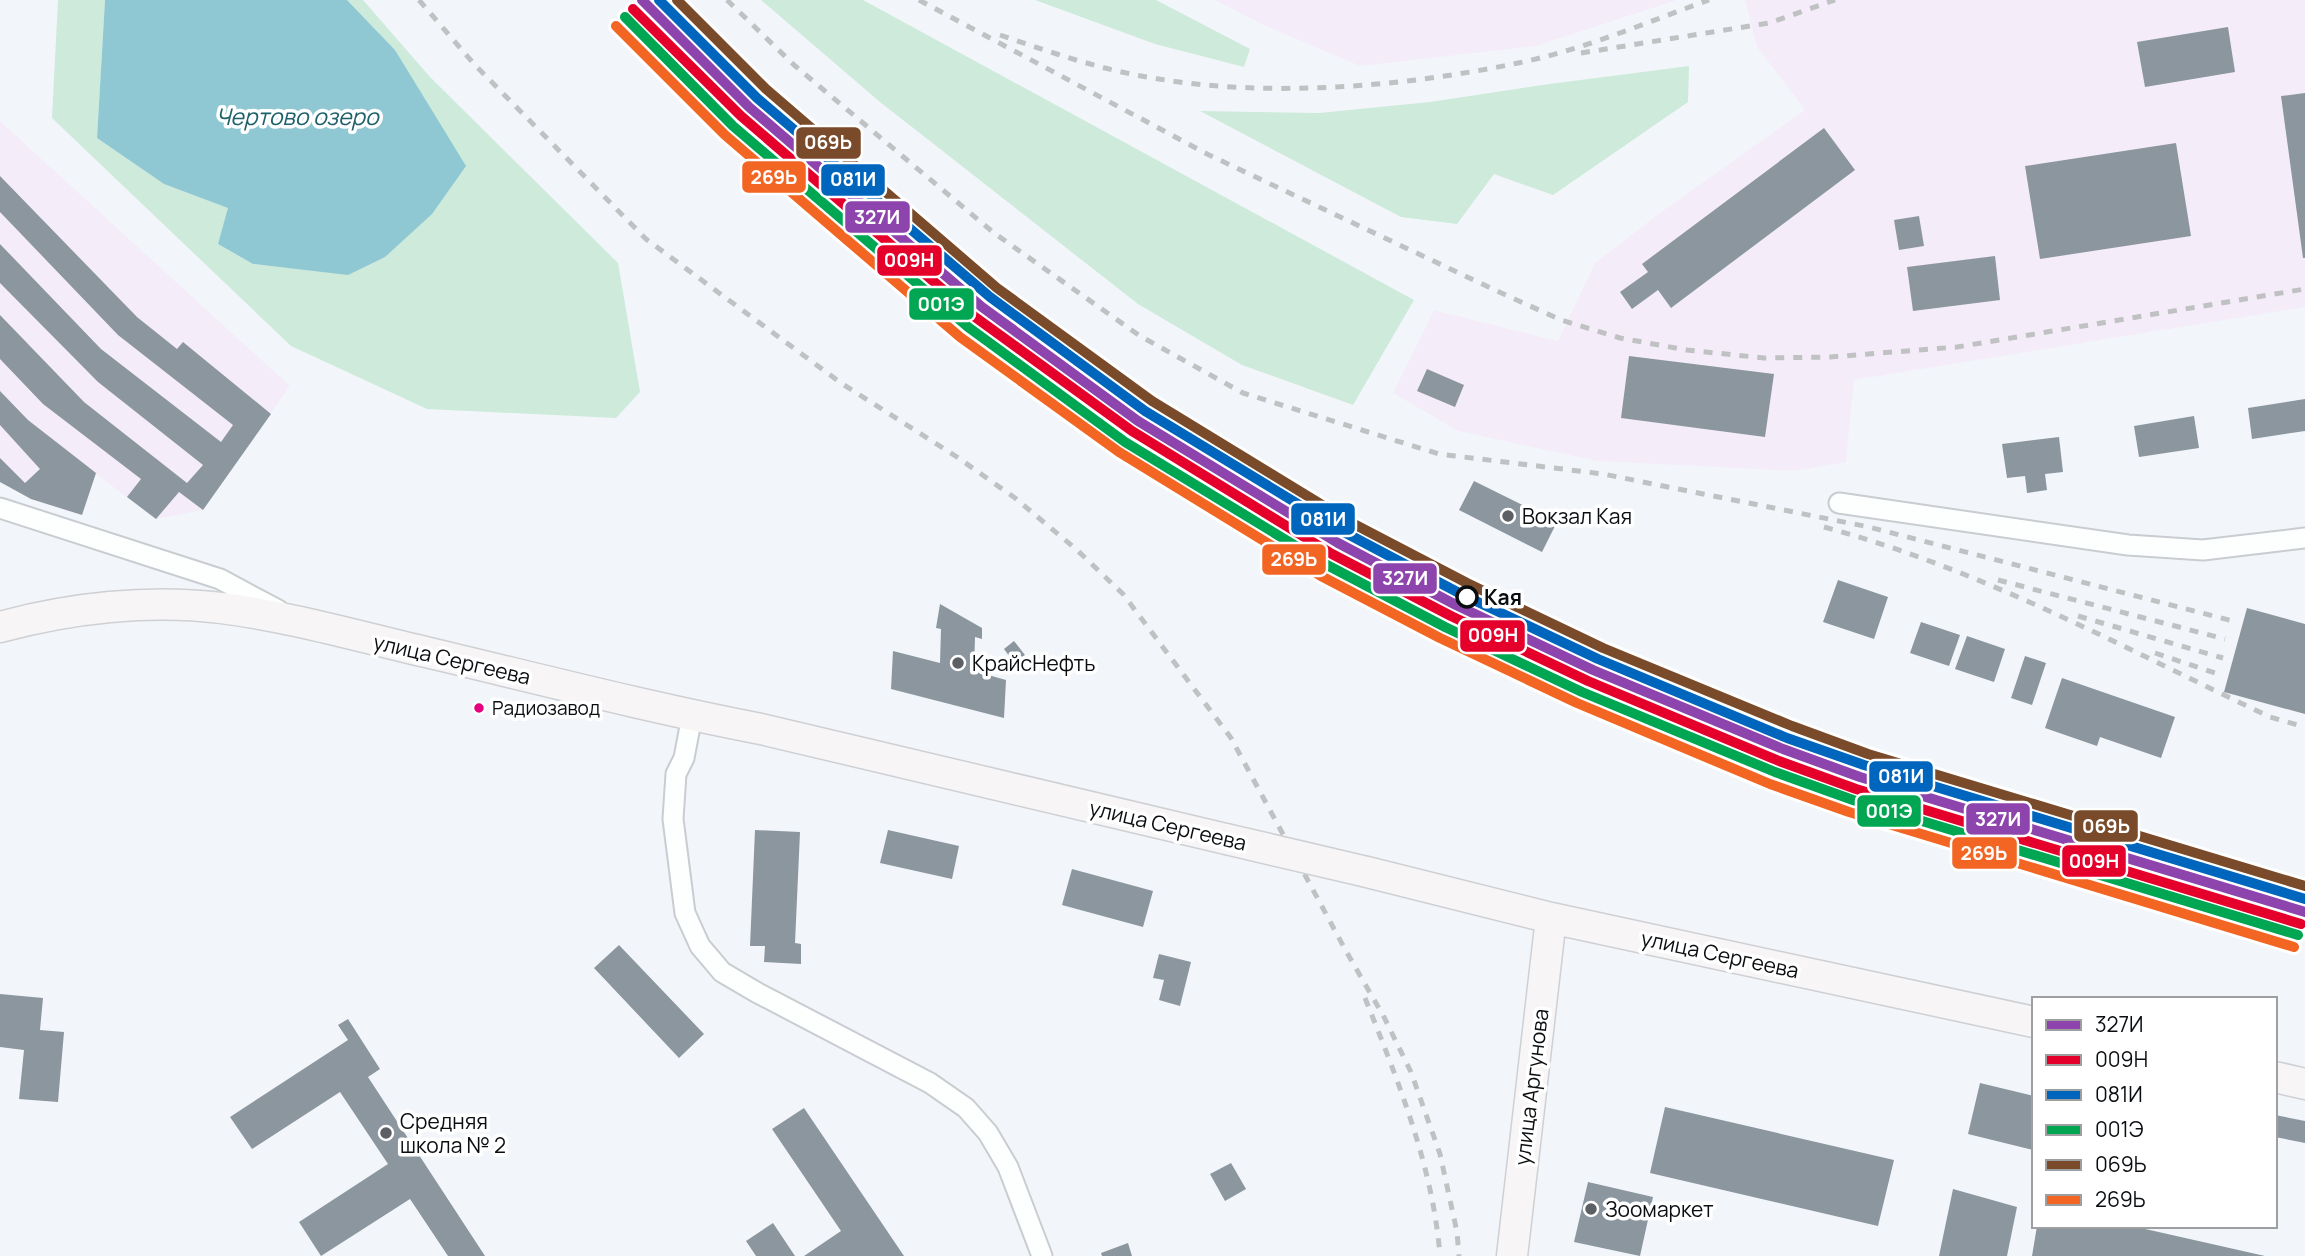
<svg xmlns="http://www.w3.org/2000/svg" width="2305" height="1256" font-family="Manrope,sans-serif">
	<rect width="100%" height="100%" fill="#f2f6fa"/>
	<path fill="#f4edf9" d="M 1215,0 L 1677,0 L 1536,46 L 1360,66 L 1261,24 Z
		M 1745,0 L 2305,0 L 2305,307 L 1854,380 L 1846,462 L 1793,471 L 1597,461 L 1458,431 L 1393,393 L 1434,310 L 1558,341 L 1595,263 L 1661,212 L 1805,110 L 1757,47 Z
		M 0,121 L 290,386 L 203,510 L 156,519 L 96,474 L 82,515 L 31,499 L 0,482 Z"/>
	<path fill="#cdeada" d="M 58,0 L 105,0 L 97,138 L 164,184 L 229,208 L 218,244 L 253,264 L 348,274 L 427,105 L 395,50 L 347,0 L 363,0 L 430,77 L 618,263 L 640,392 L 616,418 L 427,409 L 291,346 L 52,118 Z
		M 761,0 L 863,0 L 1414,300 L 1353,405 L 1242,365 L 1138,304 L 880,102 Z
		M 1035,0 L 1156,0 L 1250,49 L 1244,67 L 1155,44 Z
		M 1689,66 L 1688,102 L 1553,195 L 1494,174 L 1457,224 L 1401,217 L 1200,111 L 1319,113 L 1430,102 L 1542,85 Z"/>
	<path fill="#8fc8d3" d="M 105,0 L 347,0 L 395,50 L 466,166 L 432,214 L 385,257 L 348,275 L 253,264 L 218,244 L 228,208 L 164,184 L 97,138 Z"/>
	<path fill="#8c969f" d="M 2228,27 L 2235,72 L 2145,87 L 2137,42 Z
		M 2305,93 L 2305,258 L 2303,258 L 2281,96 Z
		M 1824,128 L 1855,170 L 1671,308 L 1658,290 L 1632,309 L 1620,292 L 1648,272 L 1642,264 Z
		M 2176,143 L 2191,236 L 2040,259 L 2025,166 Z
		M 0,176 L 137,317 L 177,349 L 183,342 L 271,414 L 203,510 L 179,492 L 156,519 L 127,497 L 141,479 L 43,404 L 0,359 L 0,315 L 84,402 L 187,483 L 203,465 L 98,382 L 0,283 L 0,244 L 101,349 L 221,442 L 233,425 L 118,335 L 0,212 Z
		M 1919,216 L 1924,246 L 1899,250 L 1894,220 Z
		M 1995,256 L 2000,300 L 1913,311 L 1907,267 Z
		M 1629,356 L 1774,374 L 1765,437 L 1621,418 Z
		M 1427,369 L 1464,385 L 1455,407 L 1417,391 Z
		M 0,391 L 28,420 L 96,473 L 82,515 L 31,499 L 0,482 L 0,458 L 25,483 L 40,469 L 0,425 Z
		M 2305,399 L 2305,431 L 2252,439 L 2248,408 Z
		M 2194,416 L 2199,448 L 2139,457 L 2134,426 Z
		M 2059,437 L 2063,472 L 2045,474 L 2047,490 L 2027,493 L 2025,476 L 2007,478 L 2002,444 Z
		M 1474,481 L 1557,522 L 1542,552 L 1459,510 Z
		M 1838,580 L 1888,597 L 1874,639 L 1823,622 Z
		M 940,604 L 982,628 L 982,639 L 975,637 L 974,671 L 1006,680 L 1004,718 L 891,689 L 893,651 L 940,663 L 941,629 L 936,628 Z
		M 2247,608 L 2305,624 L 2305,714 L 2224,692 Z
		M 1921,622 L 1960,635 L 1949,666 L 1910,653 Z
		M 1967,636 L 2005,649 L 1994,682 L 1955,669 Z
		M 1014,641 L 1025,655 L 1015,664 L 1004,649 Z
		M 2025,656 L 2046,663 L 2032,705 L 2011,698 Z
		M 2062,678 L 2175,717 L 2161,758 L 2100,737 L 2097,746 L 2045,728 Z
		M 755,830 L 800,832 L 795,943 L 801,944 L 801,964 L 764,962 L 765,946 L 750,946 Z
		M 888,830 L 959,846 L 952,879 L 880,863 Z
		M 1072,869 L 1153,891 L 1143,927 L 1062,905 Z
		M 619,945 L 704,1034 L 679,1058 L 594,968 Z
		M 1159,954 L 1191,962 L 1180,1006 L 1159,1000 L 1164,980 L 1153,978 Z
		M 0,994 L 43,998 L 40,1030 L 64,1032 L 58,1102 L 19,1099 L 24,1050 L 0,1047 Z
		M 348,1019 L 380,1069 L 368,1077 L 485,1256 L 448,1256 L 410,1199 L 321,1256 L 299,1222 L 388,1164 L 340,1092 L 252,1149 L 230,1117 L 348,1040 L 338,1025 Z
		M 1980,1083 L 2034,1096 L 2033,1150 L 1968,1134 Z
		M 1665,1107 L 1894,1160 L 1878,1226 L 1650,1173 Z
		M 804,1108 L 904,1256 L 804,1256 L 841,1231 L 772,1129 Z
		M 2275,1115 L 2305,1121 L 2305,1143 L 2275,1137 Z
		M 1231,1163 L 1246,1189 L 1225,1201 L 1210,1174 Z
		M 1588,1182 L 1653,1197 L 1640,1256 L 1574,1242 Z
		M 1953,1189 L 2017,1207 L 2007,1256 L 1939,1256 Z
		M 773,1223 L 795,1256 L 756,1256 L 746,1241 Z
		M 2037,1226 L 2132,1226 L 2265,1256 L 2032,1256 Z
		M 1128,1243 L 1132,1256 L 1102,1256 L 1101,1253 Z"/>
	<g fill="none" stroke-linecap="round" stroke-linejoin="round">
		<defs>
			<path id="street" d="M 1839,503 L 2128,545 L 2203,550 L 2305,538
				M 0,508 L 220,579 L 278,610
				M 692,716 L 684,758 L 676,774 L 673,819 L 685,913 L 700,946 L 722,972 L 756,992 L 930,1083 L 966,1108 L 988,1133 L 1008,1167 L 1042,1256"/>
			<path id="primary" d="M 0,627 C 70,608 149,599 221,608 C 293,617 364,638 434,654 C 543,680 651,708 761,729 L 1226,839
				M 1367,872 L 1551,918 L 2034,1022
				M 2275,1077 L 2305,1084
				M 1512,1256 L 1551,918"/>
		</defs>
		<use href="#street" stroke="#c9ccd0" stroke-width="23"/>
		<use href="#primary" stroke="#ced0d3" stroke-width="33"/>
		<use href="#street" stroke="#fdfefe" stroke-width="19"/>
		<use href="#primary" stroke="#f7f5f6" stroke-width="30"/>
		<path stroke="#c0c1c2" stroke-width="5" stroke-dasharray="9 9" stroke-linecap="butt" d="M 419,0 L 474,64 L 646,239 L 841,383 L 957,457 L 1015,498 L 1077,550 L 1123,594 L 1231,738 L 1346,951 L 1384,1017 L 1411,1072 L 1440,1154 L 1457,1232 L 1459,1256
			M 727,0 L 794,65 L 994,233 L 1140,336 L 1243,393 L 1439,454 L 1603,474 L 1869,527 L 2233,621
			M 919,0 L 1207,154 L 1497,291 L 1561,320 L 1620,338 L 1687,350 L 1764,358 L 1830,357 L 1957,347 L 2305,289
			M 1000,35 C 1050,52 1101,70 1153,78 C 1268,98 1403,87 1518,63 C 1583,50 1647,22 1709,0
			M 1581,53 L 1769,23 L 1835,0
			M 1824,527 C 1981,569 2124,648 2270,717 L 2305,727
			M 1998,580 L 2225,639
			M 2078,616 L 2223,658
			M 2155,653 L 2218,674
			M 1365,998 C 1398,1081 1433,1166 1440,1256"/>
		<defs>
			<path id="primary-bridge" d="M 1226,839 L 1367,872"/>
		</defs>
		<use href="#primary-bridge" stroke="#ced0d3" stroke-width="33" stroke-linecap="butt"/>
		<use href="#primary-bridge" stroke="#f7f5f6" stroke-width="30"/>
		<defs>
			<path id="rail-1" d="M 642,0 L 749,107 L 982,307 L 1138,421 L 1338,543 L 1456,605 L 1593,670 L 1783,749 L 1860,777 L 2305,912"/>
			<path id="rail-2" d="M 633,9 L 741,116 L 975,317 L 1132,431 L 1332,554 L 1451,616 L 1588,681 L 1779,761 L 1856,789 L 2301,924"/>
			<path id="rail-3" d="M 659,0 L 757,98 L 990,297 L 1145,411 L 1344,532 L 1461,594 L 1598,659 L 1787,738 L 1864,765 L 2305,899"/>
			<path id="rail-4" d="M 625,17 L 733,126 L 968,327 L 1125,442 L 1327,565 L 1445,627 L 1582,692 L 1775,772 L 1853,800 L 2298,935"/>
			<path id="rail-5" d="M 677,0 L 766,89 L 997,288 L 1152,401 L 1350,522 L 1467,583 L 1603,648 L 1792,726 L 1868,754 L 2305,886"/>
			<path id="rail-6" d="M 616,26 L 725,135 L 960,337 L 1119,452 L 1321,576 L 1440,638 L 1577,703 L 1770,784 L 1849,812 L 2294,947"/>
		</defs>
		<use href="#rail-1" stroke="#fff" stroke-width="16"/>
		<use href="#rail-2" stroke="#fff" stroke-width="16"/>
		<use href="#rail-3" stroke="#fff" stroke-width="16"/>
		<use href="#rail-4" stroke="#fff" stroke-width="16"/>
		<use href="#rail-5" stroke="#fff" stroke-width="16"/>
		<use href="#rail-6" stroke="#fff" stroke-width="16"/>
		<use href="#rail-1" stroke="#8e44ad" stroke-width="10"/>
		<use href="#rail-2" stroke="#e4002b" stroke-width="10"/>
		<use href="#rail-3" stroke="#0065bd" stroke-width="10"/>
		<use href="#rail-4" stroke="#00a651" stroke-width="10"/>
		<use href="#rail-5" stroke="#7a4b2a" stroke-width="10"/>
		<use href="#rail-6" stroke="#f26522" stroke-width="10"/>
	</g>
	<g fill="#5c5f63" stroke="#fff" stroke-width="2.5">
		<circle cx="1508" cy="516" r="7"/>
		<circle cx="958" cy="663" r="7"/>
		<circle cx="386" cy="1133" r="7"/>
		<circle cx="1591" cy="1209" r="7"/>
	</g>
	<circle fill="#fff" stroke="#0b0e11" stroke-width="3.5" cx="1467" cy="597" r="10"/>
	<circle fill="#e5007d" stroke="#fff" stroke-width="2.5" cx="479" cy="708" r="6"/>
	<g text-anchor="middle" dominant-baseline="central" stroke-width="7" stroke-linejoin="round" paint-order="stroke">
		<g font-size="19" fill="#0b0e11" stroke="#fff" text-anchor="start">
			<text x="492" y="708">Радиозавод</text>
		</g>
		<g font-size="21" fill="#0b0e11" stroke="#fff" text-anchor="start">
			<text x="1522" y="516">Вокзал Кая</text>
			<text x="972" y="663">КрайсНефть</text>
			<text x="400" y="1121">Средняя<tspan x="400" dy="24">школа № 2</tspan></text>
			<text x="1605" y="1209">Зоомаркет</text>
		</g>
		<g font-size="21" font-weight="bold" fill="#0b0e11" stroke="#fff" text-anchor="start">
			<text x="1484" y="597">Кая</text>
		</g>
		<g font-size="21" fill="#0b0e11" stroke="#fff">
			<text transform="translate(452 659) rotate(13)">улица Сергеева</text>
			<text transform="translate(1168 825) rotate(13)">улица Сергеева</text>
			<text transform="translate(1720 954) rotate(12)">улица Сергеева</text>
			<text transform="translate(1531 1087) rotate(-83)">улица Аргунова</text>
		</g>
		<g font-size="23" font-style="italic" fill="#1f616b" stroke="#fff">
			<text x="297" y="116">Чертово озеро</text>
		</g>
	</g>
	<g stroke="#fff" stroke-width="2.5">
		<rect x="795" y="126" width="67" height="34" rx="7" fill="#7a4b2a"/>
		<rect x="741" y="160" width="66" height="34" rx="7" fill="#f26522"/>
		<rect x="820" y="163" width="66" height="34" rx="7" fill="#0065bd"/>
		<rect x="844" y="200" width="67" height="34" rx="7" fill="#8e44ad"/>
		<rect x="876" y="244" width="67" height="33" rx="7" fill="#e4002b"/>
		<rect x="908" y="287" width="67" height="34" rx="7" fill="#00a651"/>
		<rect x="1290" y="502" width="66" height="34" rx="7" fill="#0065bd"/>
		<rect x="1261" y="543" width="66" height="33" rx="7" fill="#f26522"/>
		<rect x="1372" y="562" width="66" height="33" rx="7" fill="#8e44ad"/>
		<rect x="1459" y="619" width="67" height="34" rx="7" fill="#e4002b"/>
		<rect x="1868" y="760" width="66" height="33" rx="7" fill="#0065bd"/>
		<rect x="1856" y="794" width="66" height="34" rx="7" fill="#00a651"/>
		<rect x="1965" y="802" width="66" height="34" rx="7" fill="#8e44ad"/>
		<rect x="2073" y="809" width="66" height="34" rx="7" fill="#7a4b2a"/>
		<rect x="1951" y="836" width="67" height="34" rx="7" fill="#f26522"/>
		<rect x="2061" y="844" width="66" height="34" rx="7" fill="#e4002b"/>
	</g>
	<g font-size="19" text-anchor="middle" font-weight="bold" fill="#fff">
		<text x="828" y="149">069Ь</text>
		<text x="774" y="184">269Ь</text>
		<text x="853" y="186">081И</text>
		<text x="877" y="224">327И</text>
		<text x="909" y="267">009Н</text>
		<text x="941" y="311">001Э</text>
		<text x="1323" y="526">081И</text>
		<text x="1294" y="566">269Ь</text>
		<text x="1405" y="585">327И</text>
		<text x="1493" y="642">009Н</text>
		<text x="1901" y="783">081И</text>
		<text x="1889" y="818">001Э</text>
		<text x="1998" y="826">327И</text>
		<text x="2106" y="833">069Ь</text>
		<text x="1984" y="860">269Ь</text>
		<text x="2094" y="868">009Н</text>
	</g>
	<rect x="2032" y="997" width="245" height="231" fill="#ffffff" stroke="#9d9fa0" stroke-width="2"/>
	<rect x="2046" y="1020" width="35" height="10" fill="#8e44ad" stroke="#9d9fa0" stroke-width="2"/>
	<text x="2095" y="1032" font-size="21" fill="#0b0e11">327И</text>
	<rect x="2046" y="1055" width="35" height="10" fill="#e4002b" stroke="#9d9fa0" stroke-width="2"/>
	<text x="2095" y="1067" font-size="21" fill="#0b0e11">009Н</text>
	<rect x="2046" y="1090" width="35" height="10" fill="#0065bd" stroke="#9d9fa0" stroke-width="2"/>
	<text x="2095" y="1102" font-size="21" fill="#0b0e11">081И</text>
	<rect x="2046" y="1125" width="35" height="10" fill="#00a651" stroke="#9d9fa0" stroke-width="2"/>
	<text x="2095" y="1137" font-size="21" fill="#0b0e11">001Э</text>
	<rect x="2046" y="1160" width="35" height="10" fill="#7a4b2a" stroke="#9d9fa0" stroke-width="2"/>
	<text x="2095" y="1172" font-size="21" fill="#0b0e11">069Ь</text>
	<rect x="2046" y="1195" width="35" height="10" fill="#f26522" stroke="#9d9fa0" stroke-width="2"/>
	<text x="2095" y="1207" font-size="21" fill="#0b0e11">269Ь</text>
</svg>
